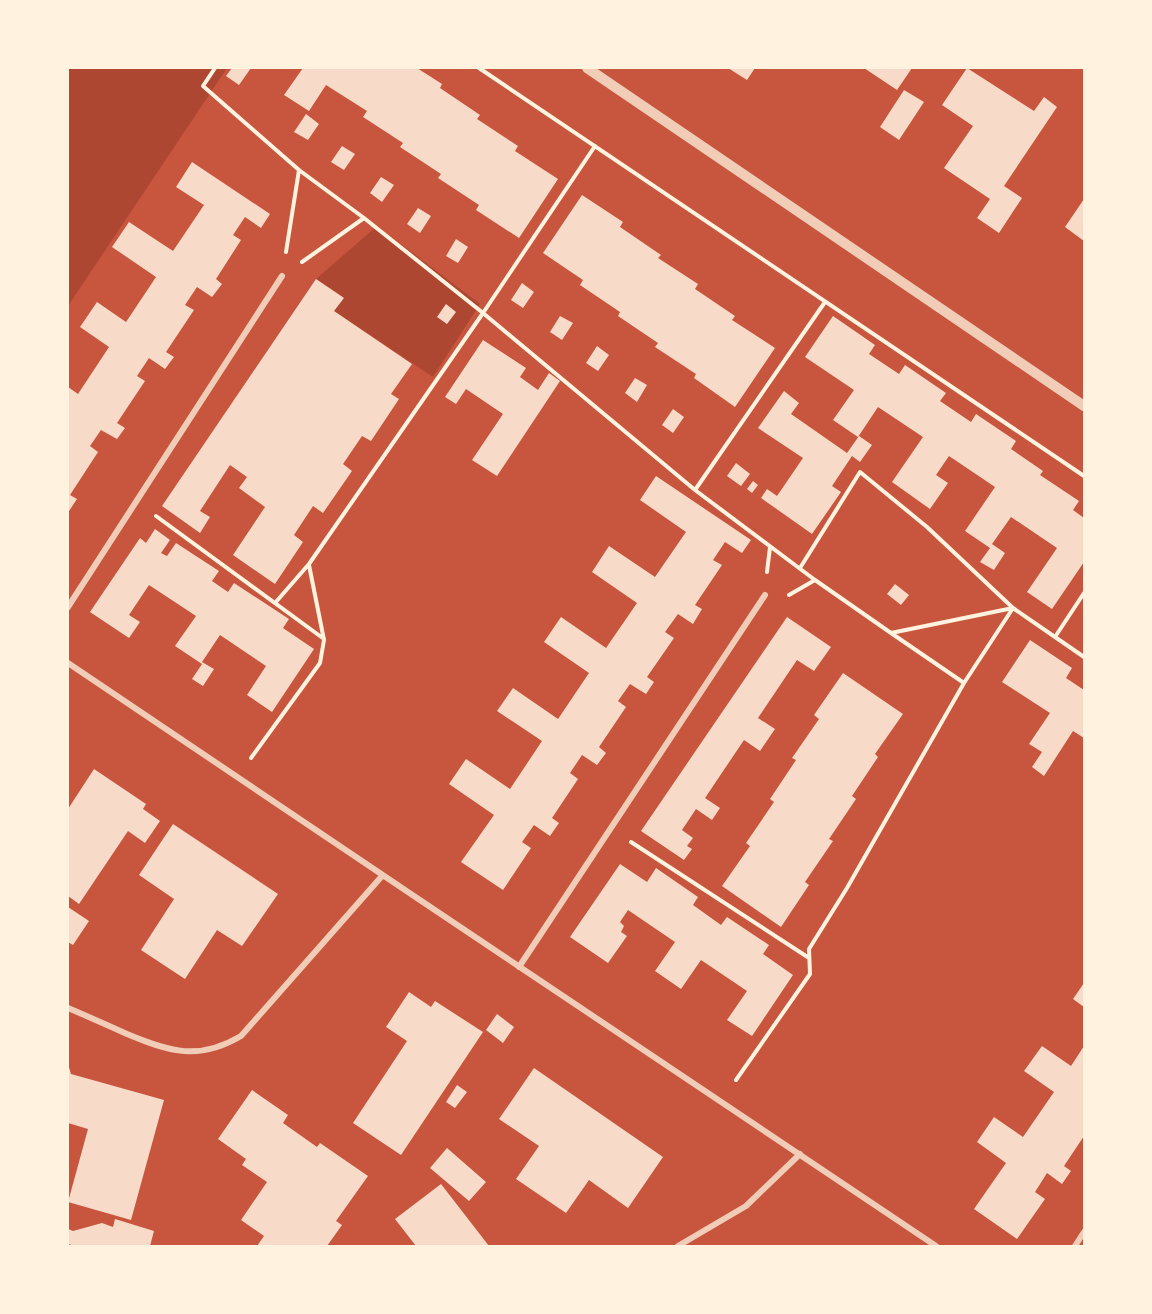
<svg xmlns="http://www.w3.org/2000/svg" width="1152" height="1314" font-family="Barlow,sans-serif">
	<rect width="100%" height="100%" fill="#c8553d"/>
	<path fill="#ae4732" d="M 68,68 L 227,68 L 68,306 Z
		M 377,226 L 480,304 L 433,377 L 334,311 L 343,297 L 316,279 Z"/>
	<path fill="#f7dbc8" d="M 232,68 L 251,68 L 239,85 L 226,76 Z
		M 303,68 L 417,68 L 442,84 L 440,88 L 480,115 L 477,119 L 518,146 L 515,151 L 558,179 L 519,238 L 476,210 L 479,205 L 438,178 L 441,174 L 400,147 L 403,143 L 363,117 L 367,111 L 326,85 L 309,111 L 284,95 Z
		M 728,68 L 755,68 L 747,80 Z
		M 864,68 L 912,68 L 897,90 Z
		M 967,68 L 1034,111 L 1044,97 L 1057,107 L 1004,186 L 1022,198 L 999,233 L 977,218 L 990,199 L 944,168 L 973,126 L 942,105 Z
		M 904,90 L 924,102 L 899,140 L 880,127 Z
		M 306,114 L 319,124 L 308,140 L 294,132 Z
		M 342,146 L 355,154 L 344,170 L 331,162 Z
		M 192,162 L 270,214 L 261,228 L 245,217 L 233,235 L 241,240 L 216,279 L 222,284 L 212,297 L 197,287 L 185,305 L 194,310 L 166,352 L 174,357 L 165,369 L 149,358 L 137,376 L 145,381 L 117,423 L 125,428 L 117,439 L 101,430 L 90,446 L 98,452 L 70,495 L 77,499 L 69,511 L 68,510 L 68,387 L 78,394 L 109,347 L 80,327 L 97,302 L 126,322 L 156,277 L 112,247 L 129,222 L 173,251 L 204,205 L 176,187 Z
		M 381,177 L 394,185 L 382,202 L 370,193 Z
		M 582,195 L 623,222 L 620,227 L 661,255 L 658,258 L 698,284 L 695,289 L 735,316 L 732,320 L 775,348 L 735,407 L 694,378 L 696,374 L 655,347 L 658,343 L 618,316 L 620,312 L 580,285 L 583,280 L 543,253 Z
		M 1084,199 L 1084,241 L 1065,227 Z
		M 418,208 L 431,216 L 420,233 L 407,224 Z
		M 456,239 L 468,247 L 458,263 L 446,256 Z
		M 316,279 L 344,298 L 334,311 L 412,364 L 391,394 L 399,399 L 371,441 L 362,436 L 343,464 L 352,471 L 323,513 L 313,506 L 294,535 L 303,542 L 275,584 L 233,555 L 265,507 L 239,488 L 247,477 L 230,465 L 200,511 L 210,517 L 200,533 L 162,506 Z
		M 522,283 L 534,292 L 523,308 L 511,300 Z
		M 446,304 L 456,312 L 447,324 L 437,317 Z
		M 560,316 L 573,323 L 562,340 L 550,332 Z
		M 833,316 L 875,345 L 869,354 L 899,374 L 905,365 L 946,393 L 940,401 L 971,422 L 976,414 L 1016,441 L 1011,449 L 1043,471 L 1040,475 L 1079,501 L 1073,510 L 1084,518 L 1084,562 L 1052,609 L 1027,592 L 1057,548 L 1011,517 L 992,544 L 1005,553 L 994,570 L 980,562 L 990,548 L 965,531 L 995,487 L 949,456 L 936,475 L 948,483 L 930,509 L 892,482 L 923,437 L 878,407 L 858,437 L 833,420 L 854,390 L 805,357 Z
		M 483,340 L 526,368 L 520,377 L 538,390 L 549,373 L 560,381 L 497,476 L 472,460 L 503,414 L 466,389 L 456,404 L 445,397 Z
		M 597,346 L 609,355 L 598,371 L 586,363 Z
		M 635,378 L 647,385 L 637,402 L 625,393 Z
		M 784,391 L 799,403 L 791,414 L 847,453 L 859,436 L 872,445 L 860,462 L 852,456 L 832,486 L 841,492 L 812,534 L 761,498 L 767,489 L 777,496 L 803,458 L 758,428 Z
		M 673,409 L 684,417 L 673,433 L 662,425 Z
		M 736,463 L 750,474 L 741,486 L 727,476 Z
		M 656,476 L 751,540 L 742,553 L 725,542 L 713,560 L 722,565 L 695,605 L 702,609 L 693,624 L 678,614 L 665,632 L 674,638 L 647,677 L 654,682 L 646,694 L 630,684 L 618,701 L 626,707 L 599,747 L 606,753 L 597,765 L 582,755 L 570,773 L 578,779 L 552,818 L 559,823 L 550,836 L 534,825 L 522,842 L 531,848 L 503,890 L 461,862 L 494,815 L 449,784 L 466,759 L 510,789 L 542,741 L 497,711 L 513,688 L 558,719 L 589,673 L 544,642 L 561,617 L 606,648 L 637,603 L 592,572 L 609,546 L 655,577 L 686,532 L 640,500 Z
		M 753,481 L 758,485 L 752,493 L 747,489 Z
		M 155,529 L 170,540 L 161,553 L 167,556 L 176,543 L 219,571 L 212,581 L 228,592 L 234,583 L 289,619 L 283,628 L 314,649 L 272,712 L 247,695 L 266,666 L 220,635 L 202,662 L 214,669 L 203,686 L 192,679 L 202,664 L 175,646 L 196,616 L 149,585 L 129,615 L 140,622 L 129,638 L 90,612 L 140,538 L 146,543 Z
		M 895,584 L 909,595 L 901,605 L 887,594 Z
		M 787,617 L 831,647 L 814,671 L 797,660 L 758,718 L 775,729 L 760,751 L 744,740 L 705,798 L 720,808 L 712,820 L 696,809 L 682,830 L 693,838 L 687,846 L 692,849 L 684,860 L 641,831 Z
		M 1030,640 L 1072,668 L 1066,678 L 1084,690 L 1084,738 L 1073,731 L 1044,776 L 1032,767 L 1042,752 L 1029,744 L 1050,713 L 1002,682 Z
		M 843,673 L 903,714 L 875,754 L 878,757 L 852,796 L 856,799 L 829,839 L 833,841 L 805,882 L 809,885 L 781,927 L 722,886 L 750,846 L 746,843 L 774,802 L 770,799 L 796,760 L 792,758 L 819,719 L 814,715 Z
		M 94,769 L 146,804 L 143,809 L 160,821 L 145,843 L 128,831 L 79,904 L 68,896 L 68,809 Z
		M 173,824 L 278,894 L 242,946 L 217,930 L 185,979 L 141,950 L 174,899 L 139,875 Z
		M 620,864 L 647,882 L 656,868 L 698,897 L 693,905 L 721,925 L 727,917 L 769,945 L 763,954 L 793,975 L 752,1036 L 727,1020 L 747,991 L 701,960 L 681,989 L 655,971 L 675,942 L 628,910 L 620,922 L 624,926 L 621,932 L 627,936 L 608,963 L 570,937 Z
		M 68,907 L 89,921 L 73,945 L 68,942 Z
		M 1084,983 L 1084,1007 L 1073,999 Z
		M 409,992 L 431,1007 L 435,1001 L 483,1032 L 401,1155 L 353,1123 L 407,1041 L 386,1027 Z
		M 497,1014 L 514,1027 L 503,1043 L 486,1030 Z
		M 1042,1046 L 1071,1066 L 1084,1046 L 1084,1136 L 1064,1166 L 1071,1171 L 1062,1184 L 1047,1173 L 1035,1192 L 1045,1199 L 1017,1239 L 974,1209 L 1006,1163 L 977,1142 L 994,1117 L 1023,1137 L 1054,1092 L 1024,1071 Z
		M 68,1064 L 71,1074 L 164,1100 L 131,1220 L 68,1202 L 88,1129 L 68,1123 Z
		M 534,1068 L 663,1157 L 628,1208 L 589,1180 L 566,1213 L 516,1179 L 539,1146 L 499,1119 Z
		M 457,1085 L 467,1092 L 455,1108 L 446,1102 Z
		M 252,1090 L 288,1115 L 283,1123 L 317,1147 L 320,1143 L 368,1176 L 336,1221 L 342,1225 L 327,1246 L 257,1246 L 264,1236 L 241,1220 L 267,1182 L 242,1165 L 246,1159 L 218,1139 Z
		M 447,1148 L 486,1182 L 469,1201 L 430,1168 Z
		M 441,1184 L 489,1246 L 416,1246 L 395,1219 Z
		M 115,1219 L 154,1231 L 150,1246 L 75,1246 L 68,1244 L 68,1229 L 73,1231 L 102,1223 L 113,1227 Z"/>
	<g fill="none" stroke-linecap="round" stroke-linejoin="round">
		<path stroke="#fff3e0" stroke-width="4" d="M 215,68 L 203,86 L 299,170 L 286,252
			M 479,68 L 1084,476
			M 299,170 L 364,218 L 483,313 L 595,146
			M 302,262 L 364,218
			M 825,302 L 695,490 L 815,580 L 891,633 L 1013,608 L 1055,637
			M 156,516 L 324,639
			M 767,572 L 770,547
			M 1084,593 L 1055,637 L 1084,657
			M 789,595 L 815,580
			M 275,603 L 309,564 L 483,313 L 695,490
			M 891,633 L 964,683
			M 251,758 L 320,663 L 324,640 L 309,565
			M 631,842 L 809,958
			M 736,1080 L 810,974 L 809,949 L 847,888 L 964,683 L 1013,608 L 927,527 L 860,472 L 800,568"/>
		<path stroke="#f1ccb7" stroke-width="6" d="M 68,607 L 282,276
			M 68,663 C 356,859 648,1051 936,1246
			M 519,967 L 765,595
			M 68,1008 C 87,1016 107,1025 127,1034 C 170,1052 199,1061 241,1036 L 382,876
			M 678,1246 L 746,1206 L 800,1154
			M 1075,1246 L 1084,1232"/>
		<path stroke="#f1ccb7" stroke-width="10" d="M 587,68 L 1084,406"/>
	</g>
	<rect width="1152" height="1314" fill="none" stroke="#fff3e0" stroke-width="138"/>
</svg>
